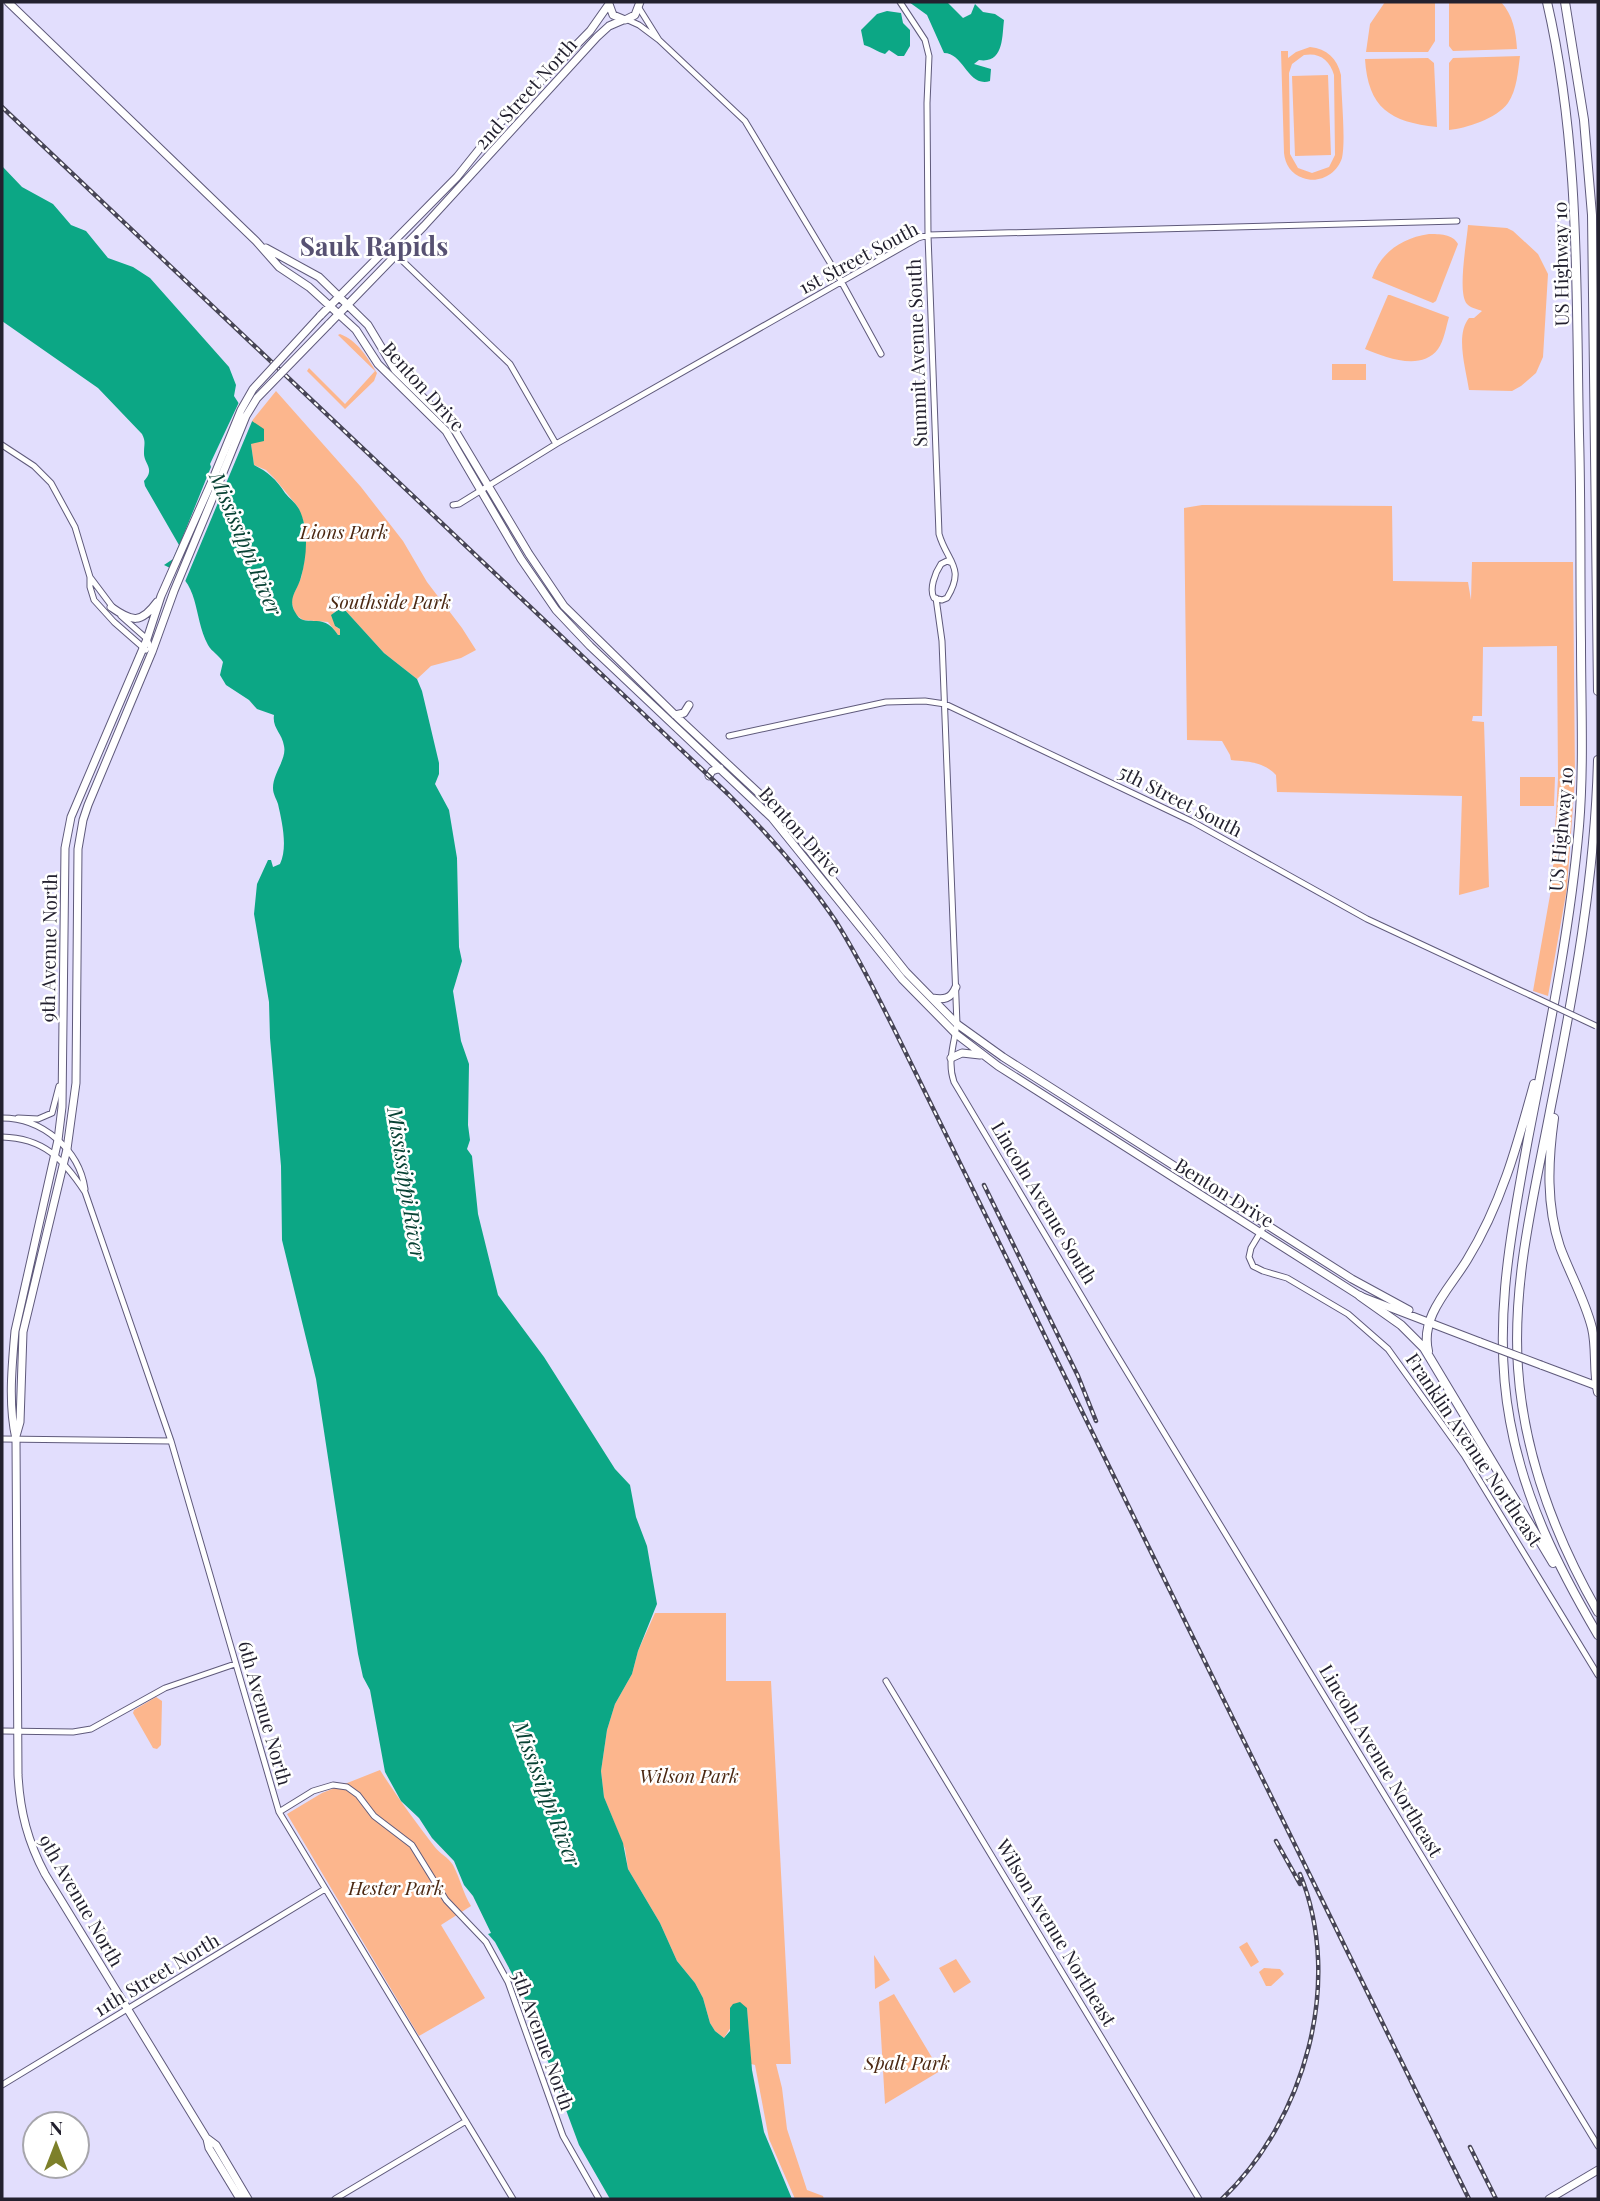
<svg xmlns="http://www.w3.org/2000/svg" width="1600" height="2201" font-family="'Playfair Display',serif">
	<rect width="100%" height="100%" fill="#e2defd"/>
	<path fill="#fcb68d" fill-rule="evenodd" d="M 1385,2 L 1435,2 L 1435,41 L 1428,52 L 1366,52 L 1370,24 Z
		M 1449,2 L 1501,2 C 1513,15 1516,32 1517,49 L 1453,51 L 1449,46 Z
		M 1310,47 C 1327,49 1337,58 1341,75 C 1341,95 1346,140 1342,158 C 1337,174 1319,184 1303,178 C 1291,174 1285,164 1284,153 L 1281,51 L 1288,51 L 1288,58 L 1296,52 ZM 1304,55 C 1319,52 1330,60 1334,75 L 1335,155 L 1329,167 L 1312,173 L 1298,168 L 1290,154 L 1289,73 L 1292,64 Z
		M 1520,56 C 1518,71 1517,90 1508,103 C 1496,119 1467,128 1449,130 L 1449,63 L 1453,58 Z
		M 1428,58 L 1434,63 L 1437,127 C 1390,122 1368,108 1365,59 Z
		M 1328,75 L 1331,155 L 1295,156 L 1292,76 Z
		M 1468,225 L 1507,228 L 1513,231 L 1538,254 L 1548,274 L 1543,357 L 1536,373 L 1521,386 L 1512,391 L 1469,390 C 1466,369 1455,335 1469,318 L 1474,318 L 1482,311 C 1478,309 1470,308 1467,304 C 1457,293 1467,241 1468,225 Z
		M 1429,234 C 1439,234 1453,234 1458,244 L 1436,301 L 1433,303 L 1372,278 C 1381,252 1402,238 1429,234 Z
		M 1388,295 L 1390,295 L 1449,317 C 1446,327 1444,341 1438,349 C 1421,372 1385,357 1365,349 Z
		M 340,334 C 358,341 367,357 377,373 L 374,381 L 345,409 L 307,371 L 309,368 L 345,404 L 375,371 L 338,335 Z
		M 1332,364 L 1366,364 L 1366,380 L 1332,380 Z
		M 276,391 L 361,487 L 403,541 L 427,582 L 462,628 L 476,650 L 461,658 L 431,666 L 417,679 L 384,653 L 343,608 L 333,613 L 335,626 L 340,629 L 340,635 L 338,635 L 328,622 L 303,620 L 295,614 L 291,600 L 301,578 L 305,558 L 304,523 L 298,507 L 275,479 L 266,470 L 254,465 L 251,444 L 256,426 L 251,422 Z
		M 1202,505 L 1392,506 L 1393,581 L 1468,582 L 1471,600 L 1472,562 L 1573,562 L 1575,778 L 1567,888 L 1548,996 L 1533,991 L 1552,884 L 1558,778 L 1557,646 L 1483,647 L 1482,716 L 1473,716 L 1472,721 L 1484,722 L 1489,887 L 1459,895 L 1462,796 L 1277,792 L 1276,775 C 1262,761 1249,762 1231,760 L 1230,755 L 1222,741 L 1187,740 L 1184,508 Z
		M 1520,777 L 1555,777 L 1554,806 L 1520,806 Z
		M 655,1613 L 726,1613 L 726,1681 L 771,1681 L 791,2064 L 776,2064 L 782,2088 L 787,2129 L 807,2190 L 823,2196 L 824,2199 L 795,2199 L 769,2139 L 755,2065 L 751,2064 L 747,2008 L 730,2013 L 731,2027 L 724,2038 L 715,2031 L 710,2023 L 703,1998 L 695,1983 L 677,1961 L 660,1923 L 628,1869 L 625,1849 L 604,1797 L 601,1771 L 607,1730 L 615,1704 L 632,1674 L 638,1651 Z
		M 156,1697 L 162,1701 L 161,1745 L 157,1749 L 153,1748 L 133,1713 L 134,1710 Z
		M 380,1770 C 397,1797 415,1821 434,1846 C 440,1854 448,1857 453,1865 C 460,1878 463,1893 471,1906 L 441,1925 L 485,1998 L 419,2036 L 287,1814 L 322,1793 Z
		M 1247,1942 L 1259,1962 L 1251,1967 L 1239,1947 Z
		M 874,1955 L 890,1980 L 875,1989 Z
		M 956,1959 L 971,1982 L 954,1993 L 939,1968 Z
		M 1264,1968 L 1280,1969 L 1284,1974 L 1271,1986 L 1266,1986 L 1259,1972 Z
		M 894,1994 L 940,2071 L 885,2104 L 879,2002 Z"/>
	<path fill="#0ca785" d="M 909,2 L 947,2 L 963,18 L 971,14 L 975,4 L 983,12 L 995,14 L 1004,20 C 1002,36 1004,64 979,60 L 974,64 L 991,69 L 990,81 C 968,88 964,53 944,53 L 927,15 Z
		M 887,11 L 901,13 L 903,23 L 910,30 L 910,46 L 904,56 L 898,56 L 889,50 L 885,54 C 877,52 872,47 864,45 L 861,30 L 877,14 Z
		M 2,166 L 22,187 L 53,204 L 71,225 L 86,231 L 108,258 L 133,267 L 150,278 L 229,367 L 236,385 L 234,396 L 249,419 L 264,429 L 264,441 L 251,444 L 254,465 C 268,472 276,479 285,493 C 289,498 295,502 299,509 C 309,529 307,556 301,577 C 298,590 287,598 295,612 C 304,631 322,609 338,635 L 340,635 L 340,629 L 335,626 L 331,615 L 338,610 L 344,609 L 384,653 L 417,679 L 422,691 L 439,763 L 439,774 L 435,784 L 449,810 L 457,858 L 459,947 L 462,961 L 453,991 L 461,1041 L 469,1064 L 468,1125 L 470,1140 L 467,1149 L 472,1156 L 478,1214 L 498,1295 L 544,1357 L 615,1469 L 630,1485 L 636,1517 L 647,1546 L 657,1604 L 638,1651 L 632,1674 L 615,1704 L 607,1730 L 601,1771 L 604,1797 L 623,1843 L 628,1869 L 660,1923 L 677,1961 L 695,1983 L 703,1998 L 710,2023 L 715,2031 L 724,2038 L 730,2031 L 730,2008 L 733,2004 L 740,2002 L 747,2008 L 752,2070 L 764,2132 L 792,2199 L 610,2199 L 579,2145 L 523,1994 L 495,1942 L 488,1934 L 491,1933 L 473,1896 L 464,1885 L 454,1861 L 432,1838 L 419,1818 L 401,1801 L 385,1772 L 370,1690 L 363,1677 L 358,1654 L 316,1379 L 282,1240 L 281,1166 L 270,1038 L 269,1002 L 254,914 L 257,884 L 268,860 L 271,860 L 273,867 L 280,864 C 288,847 282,822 278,804 C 276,798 273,794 273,788 C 273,773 287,759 284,746 C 282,733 272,728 274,715 L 257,709 L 249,700 L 226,685 L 220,675 L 223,662 C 219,655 212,652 208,645 C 192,615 202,581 164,565 L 173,559 L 179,545 L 145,486 L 144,481 C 156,468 143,464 144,452 C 144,444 146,442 142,434 L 98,388 L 2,321 Z"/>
	<path fill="#e2defd" d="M 240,400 L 253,419 L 184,584 L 176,575 L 169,571 L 211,467 L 210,464 Z"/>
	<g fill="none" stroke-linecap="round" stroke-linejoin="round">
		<defs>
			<path id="minor" d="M 900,2 L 925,40 L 929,56 L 927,103 L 928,235 L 939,534 C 947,562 966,567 947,598 L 942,600 L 934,598 C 929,589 935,573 941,564 L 947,561 L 952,563
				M 639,8 L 659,40 L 745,121 L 841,281 L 881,354
				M 628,20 L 639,25 L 659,40
				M 387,246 L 510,364 L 556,444
				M 2,445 L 34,466 L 51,483 L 75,527 L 90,577 L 90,587 L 94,600 L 114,622 L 146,650
				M 453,505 L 459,504 L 556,444 L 918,238 L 928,235 L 1457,221
				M 90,577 L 114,609
				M 936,598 L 942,641 L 957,1024 C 954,1044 947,1062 954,1082 L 1110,1344 L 1598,2146
				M 121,616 L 147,639 L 152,652
				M 729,736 L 886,702 L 925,701 L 945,704 L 1193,822 L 1367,919 L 1530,995
				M 2,1118 C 42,1118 79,1149 85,1189
				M 18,1118 L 38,1119 L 52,1113 L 59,1086
				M 2,1137 C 44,1138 63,1159 85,1192 L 171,1441 L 279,1812 L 513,2199
				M 1266,1223 L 1251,1248 L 1249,1257 L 1253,1266 L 1263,1271 L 1287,1278 L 1348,1314 L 1388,1349 L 1464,1455 L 1598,1675
				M 2,1439 L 171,1441
				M 886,1681 L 1199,2199
				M 2,1731 L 73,1732 L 91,1729 L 165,1688 L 235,1664
				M 279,1812 L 313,1791 L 333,1785 L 347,1787 L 358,1795 L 374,1816 L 412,1845 L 446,1900 L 486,1942 L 508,1982 L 563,2136 L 599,2199
				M 2,2085 L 325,1889
				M 335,2199 L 466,2121"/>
			<path id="major" d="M 8,2 L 256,241 L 279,267 L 309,287 L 356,330 L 378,364 L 446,431 L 521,559 L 556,610 L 590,646 L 772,818 L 902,979 L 956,1034 L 998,1066 L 1360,1296 L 1480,1342
				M 609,4 L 613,15 L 625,20 L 635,15 L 640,2
				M 266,248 L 319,277 L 368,325 L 395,370 L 453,427 L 529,554 L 564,606 L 675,715 L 778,811 L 906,972 L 957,1024 L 1003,1057 L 1352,1279 L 1409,1310
				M 320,316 L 457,177 L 501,122 L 590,31 L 609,4
				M 328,325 L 424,226 L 597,37 L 609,26 L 623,20
				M 212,481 L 161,596 L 147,639 L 71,817 L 65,848 L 62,1107 L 58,1140 L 15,1331 C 12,1366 8,1404 16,1439 L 18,1775 C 20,1812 28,1842 45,1874 L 207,2139 L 209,2148 L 240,2199
				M 111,607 C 132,622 141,624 157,602
				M 675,715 L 684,713 L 689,705
				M 709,776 L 712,771 L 720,768
				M 932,998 C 944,1000 951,999 956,987
				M 951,1058 L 962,1053 L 980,1055
				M 1541,1365 L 1597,1386
				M 16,1436 L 20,1422 L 23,1332 L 67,1149 L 76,1083 L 78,849 L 83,820 L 88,805 L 152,652 L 174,591 L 216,490
				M 208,2139 L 216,2145 L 248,2199
				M 1549,2199 L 1598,2170"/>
			<path id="highway" d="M 1547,2 C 1580,144 1576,289 1579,434 C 1581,503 1580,573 1581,643 C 1581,704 1584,765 1579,826 C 1570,931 1548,1036 1528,1139 C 1511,1233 1492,1325 1510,1421 C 1524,1499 1558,1567 1598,1635
				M 1565,2 L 1584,120 L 1592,215 L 1598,691
				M 1598,760 C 1595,877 1574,991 1551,1106 C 1535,1191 1512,1280 1518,1368 C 1524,1456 1555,1537 1598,1612
				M 1554,1118 C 1548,1161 1546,1205 1560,1247 C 1570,1274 1585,1300 1592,1328 C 1597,1349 1593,1371 1598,1392
				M 1360,1296 L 1401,1325 L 1424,1348 L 1553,1563
				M 1428,1351 C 1420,1316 1450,1288 1467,1260 C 1501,1205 1517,1146 1534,1084"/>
		</defs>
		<use href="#minor" stroke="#5f5a7b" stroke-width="7"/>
		<use href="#major" stroke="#5f5a7b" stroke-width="9"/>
		<use href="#highway" stroke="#5f5a7b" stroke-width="10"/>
		<use href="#minor" stroke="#fff" stroke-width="5"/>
		<use href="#major" stroke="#fff" stroke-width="7"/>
		<use href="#highway" stroke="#fff" stroke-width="8"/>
		<defs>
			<path id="rail" d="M 2,107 L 728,794 C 767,833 804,874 835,920 C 858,956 877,995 896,1033 L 1469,2199
				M 984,1185 L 1078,1376 L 1096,1421
				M 1276,1841 L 1300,1884
				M 1470,2147 L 1496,2199
				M 1222,2199 C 1305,2120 1344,1982 1300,1874"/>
		</defs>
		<use href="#rail" stroke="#474556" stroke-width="4.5"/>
		<use href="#rail" stroke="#fff" stroke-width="2" stroke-dasharray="5" stroke-linecap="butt"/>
		<defs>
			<path id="minor-bridge" d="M 1530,995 L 1596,1026"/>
			<path id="major-bridge" d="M 212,481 L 241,410 L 253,389 L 320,316
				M 216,490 L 246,416 L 257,398 L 328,325
				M 1480,1342 L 1541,1365"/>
		</defs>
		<use href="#minor-bridge" stroke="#5f5a7b" stroke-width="7" stroke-linecap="butt"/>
		<use href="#major-bridge" stroke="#5f5a7b" stroke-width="9" stroke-linecap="butt"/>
		<use href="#minor-bridge" stroke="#fff" stroke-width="5"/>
		<use href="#major-bridge" stroke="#fff" stroke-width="7"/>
	</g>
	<g text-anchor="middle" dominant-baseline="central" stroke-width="5" stroke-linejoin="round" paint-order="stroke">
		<g font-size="19" fill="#23212f" stroke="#fff">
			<text transform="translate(525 93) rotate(-48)">2nd Street North</text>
			<text transform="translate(858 257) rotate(-28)">1st Street South</text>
			<text transform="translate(1560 264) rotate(-91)">US Highway 10</text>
			<text transform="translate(916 353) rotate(-92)">Summit Avenue South</text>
			<text transform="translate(424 386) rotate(48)">Benton Drive</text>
			<text transform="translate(1181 800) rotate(27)">5th Street South</text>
			<text transform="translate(1560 829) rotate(-85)">US Highway 10</text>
			<text transform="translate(801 831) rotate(48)">Benton Drive</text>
			<text transform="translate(48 948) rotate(-89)">9th Avenue North</text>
			<text transform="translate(1225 1192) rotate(32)">Benton Drive</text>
			<text transform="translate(1045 1202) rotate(59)">Lincoln Avenue South</text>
			<text transform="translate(1475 1449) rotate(56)">Franklin Avenue Northeast</text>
			<text transform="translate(266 1713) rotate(74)">6th Avenue North</text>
			<text transform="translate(1382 1760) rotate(59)">Lincoln Avenue Northeast</text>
			<text transform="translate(82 1900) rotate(60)">9th Avenue North</text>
			<text transform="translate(1057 1932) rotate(59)">Wilson Avenue Northeast</text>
			<text transform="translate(156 1974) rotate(-31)">11th Street North</text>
			<text transform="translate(544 2040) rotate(70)">5th Avenue North</text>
		</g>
		<g font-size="19" font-style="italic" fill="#4c2913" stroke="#fff">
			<text x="344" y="531">Lions Park</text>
			<text x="390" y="601">Southside Park</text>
			<text x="689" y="1775">Wilson Park</text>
			<text x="396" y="1887">Hester Park</text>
			<text x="907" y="2062">Spalt Park</text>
		</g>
		<g font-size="21" font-style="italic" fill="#074133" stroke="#fff">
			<text transform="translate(247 543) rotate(67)">Mississippi River</text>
			<text transform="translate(408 1183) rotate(81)">Mississippi River</text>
			<text transform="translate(548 1793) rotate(69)">Mississippi River</text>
		</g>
		<g font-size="26" font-weight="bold" fill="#575172" stroke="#fff">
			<text x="374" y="245">Sauk Rapids</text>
		</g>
	</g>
	<rect width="1600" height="2201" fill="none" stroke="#23212f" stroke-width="7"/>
	<g transform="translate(56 2145)"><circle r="33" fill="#ffffff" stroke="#a7a6ac" stroke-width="2"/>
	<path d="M0-5L12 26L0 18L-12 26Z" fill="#7d802a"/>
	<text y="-10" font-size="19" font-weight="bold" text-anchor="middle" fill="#23212f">N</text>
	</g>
</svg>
